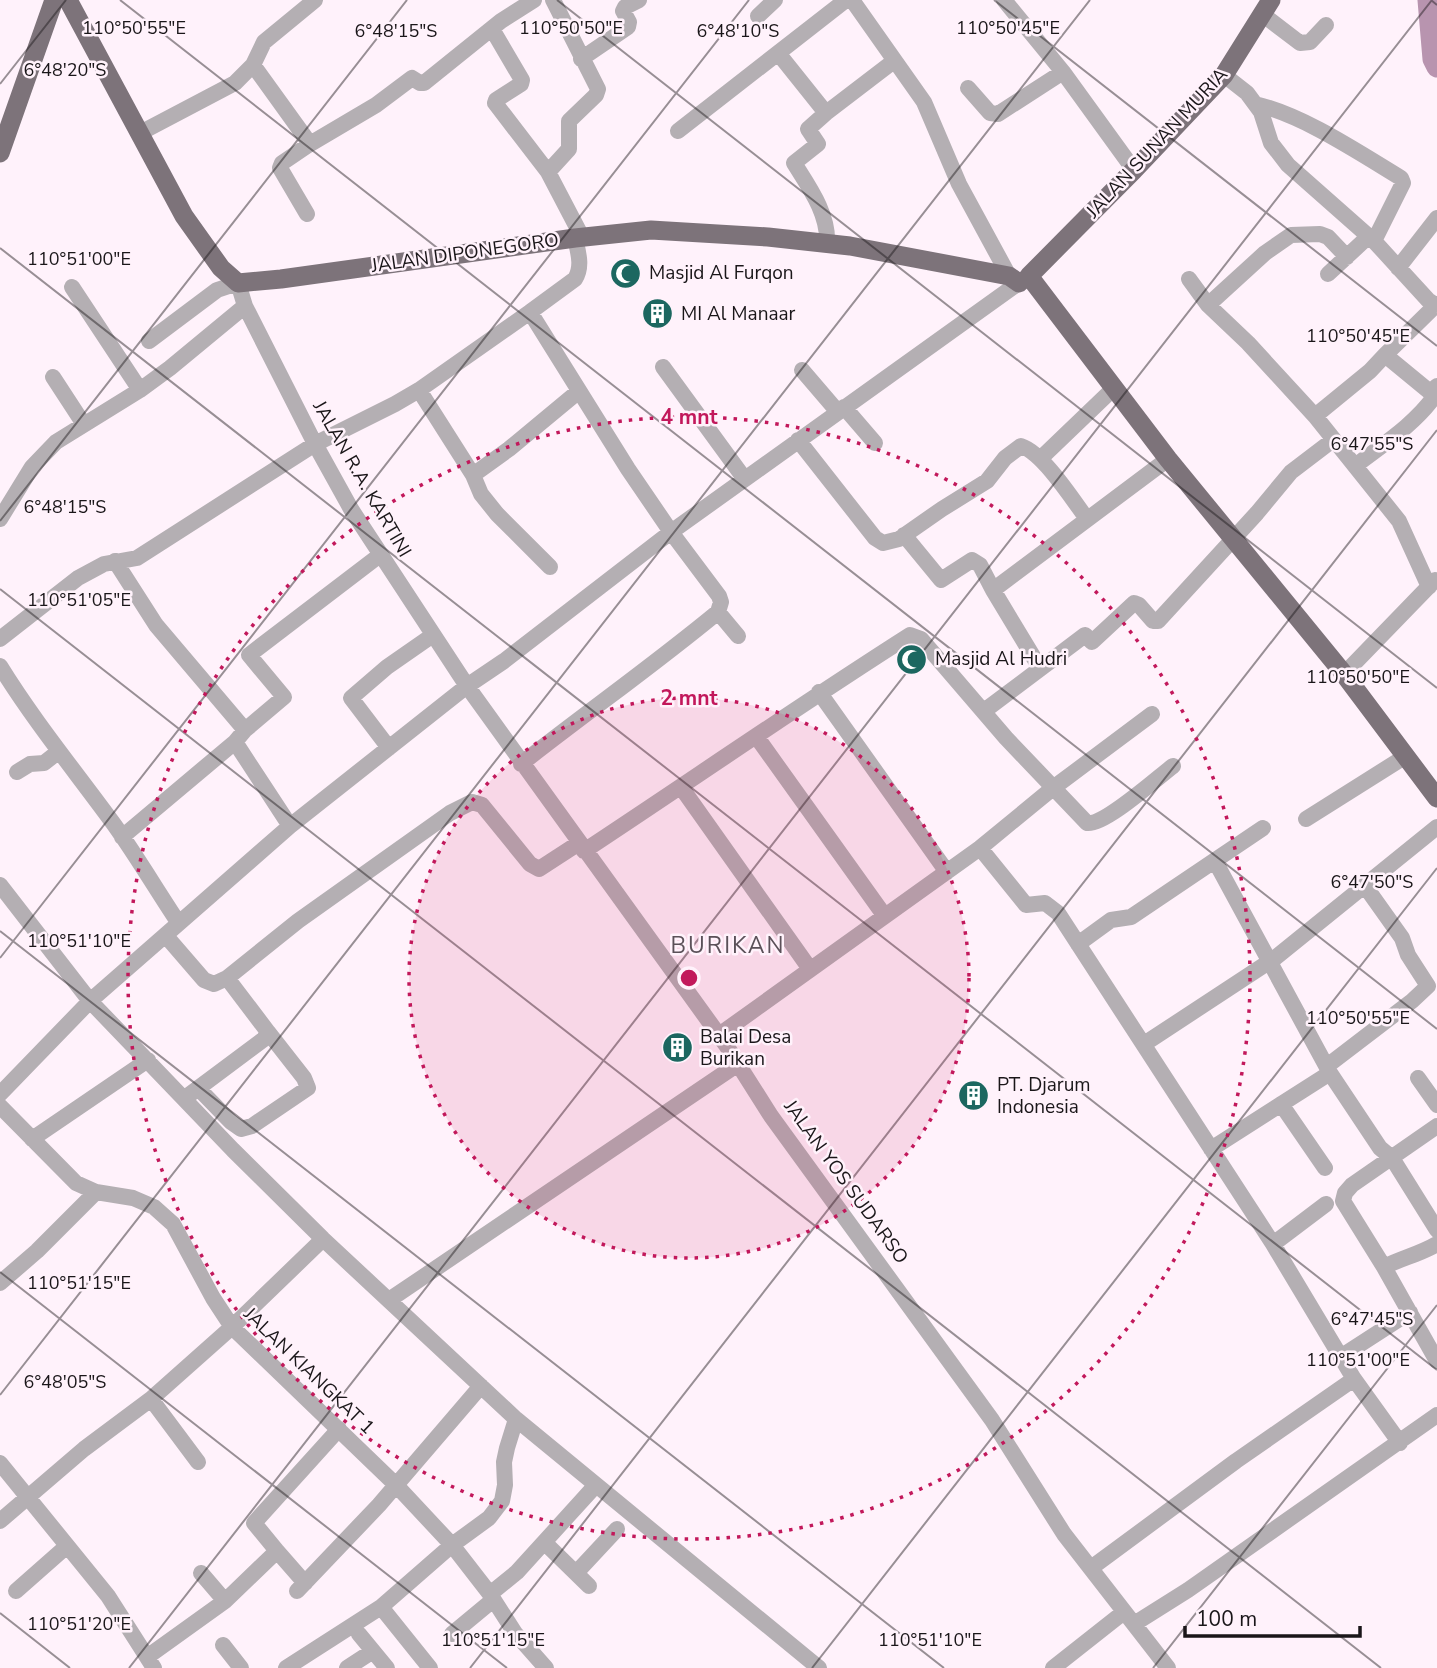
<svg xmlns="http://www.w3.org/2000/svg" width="1437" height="1668" font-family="'Nunito Sans',sans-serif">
	<rect width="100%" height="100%" fill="#fff2fb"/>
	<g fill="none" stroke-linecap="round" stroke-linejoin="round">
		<path stroke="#b894af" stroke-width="21" d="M 1428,0 L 1433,59 L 1437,67"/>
		<path stroke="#b4afb3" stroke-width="16" d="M 852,0 L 924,102 L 959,184 L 1009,276
			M 1004,0 L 1063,72 L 1134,170
			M 1262,14 L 1300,43 L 1310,42 L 1326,25
			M 758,16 L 775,0
			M 492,29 L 522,80 L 521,84 L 496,100 L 495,103 L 548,172 L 582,237
			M 778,53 L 826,113 L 808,129 L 818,144 L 794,163 C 809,187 829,214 827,244
			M 581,59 L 628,27 L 629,22 L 623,11 L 625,7 L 639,0
			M 253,65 L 310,144
			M 1224,75 L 1247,93 L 1261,112 L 1271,143 L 1288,165 L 1374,241 L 1428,300 L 1435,305
			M 968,88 L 990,113 L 998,114 L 1063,72
			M 1255,104 C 1303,115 1358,152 1401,178 L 1403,183 L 1374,241
			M 826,113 L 894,61
			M 678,131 L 846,0
			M 140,133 L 235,83 L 253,65 L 264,42 L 315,0
			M 548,172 L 569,149 L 569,121 L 596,95 L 598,89 L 553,0
			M 307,214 L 280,168 L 282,163 L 310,144 L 376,105 L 412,78 L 420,83 L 424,83 L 501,21 L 534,0
			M 1398,268 L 1437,218
			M 1328,274 L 1369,236
			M 1189,279 L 1208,305 L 1248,343 L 1315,416 L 1370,371 L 1385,355
			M 72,287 L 140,390
			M 1437,304 L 1385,355 L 1430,392 L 1437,386
			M 1208,305 L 1265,253 L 1291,235 L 1320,234 L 1328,237 L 1347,257
			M 530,312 L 575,279 C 583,266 578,252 575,238
			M 149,341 L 217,290 L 238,283 L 245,306 L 315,444 L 351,509 L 467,686 L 726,1045 L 771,1116 L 992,1420 L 1064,1534 L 1168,1668
			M 663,367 L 744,478
			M 802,370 L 838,412
			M 53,377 L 83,423
			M 419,390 L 473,475 L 481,494 L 497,514 L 550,567
			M 844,407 L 875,443
			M 1315,416 L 1355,466
			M 798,440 L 875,538 L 883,543 L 899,539 L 942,509 L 987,481 L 1005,458 L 1021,446 C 1043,453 1073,500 1087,519
			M 1040,459 L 1114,388
			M 473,475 L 509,449 L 579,391
			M 0,519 L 32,467 L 56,442 L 140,390 L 170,368 L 245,306
			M 904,535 L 941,580 L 972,560 L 980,565 L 993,590 L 1168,459
			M 115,561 L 156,625 L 245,730 L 235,742 L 122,837
			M 1429,587 L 1399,521 L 1355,466 C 1382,445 1414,425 1434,397 L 1430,392
			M 993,590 L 1040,668
			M 718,612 L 738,636
			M 0,639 L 78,578 L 104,564 L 137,558 L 315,444 L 395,404 L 419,390 L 530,312 L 628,469 L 671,532 L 719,596 L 721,602 L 718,612 C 654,665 587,712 521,764
			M 0,666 C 34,721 75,771 113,823 C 136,855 156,889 178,922
			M 1344,674 L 1435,580
			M 819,692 L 947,872
			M 984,711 L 1085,635 L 1092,642 L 1134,603 L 1139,605 L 1153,621 L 1158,621 L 1257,513 L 1291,472 L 1333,440
			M 245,730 L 284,697 L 249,655 L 380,555
			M 756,736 L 884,915
			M 235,742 L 290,826
			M 389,748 L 351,698 L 387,667 L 433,635
			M 17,772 L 30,764 L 44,763 L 58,752
			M 681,787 L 810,969
			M 1306,819 L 1406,756
			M 980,848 L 1026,905 L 1045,903 L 1058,913 L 1273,1244 L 1354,1379 L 1400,1443
			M 584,851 C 693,779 800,705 910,635 L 921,639 L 1006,738 L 1087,823 C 1104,826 1157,778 1173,766
			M 1215,861 L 1330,1073 L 1380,1148 L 1392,1158 L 1437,1230
			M 0,885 L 90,1001 L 233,1150 L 323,1239 L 516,1419 L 819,1668
			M 166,936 L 204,980 L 214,984 L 227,978 L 268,1032 L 264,1039 L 185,1098
			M 1078,944 L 1111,920 L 1131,917 L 1263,828
			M 227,978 L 298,921 L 450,813 L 472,802 L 482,805 L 530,864 L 539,869 L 579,843
			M 719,1035 L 980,848 L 1053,788 L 1152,714
			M 1144,1044 L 1275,958 L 1437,827
			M 1327,1066 L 1412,1001 L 1428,986 L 1408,955 L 1402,938 L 1365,886
			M 1418,1078 L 1437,1105
			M 198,1088 L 231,1122 L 241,1129 L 252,1126 L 308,1088 L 304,1078 L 268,1032
			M 0,1094 L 90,1001 L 290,826 L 467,686 L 504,661 L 671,532 L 1027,277
			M 1281,1104 L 1325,1168
			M 0,1106 L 76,1183 L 96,1192 L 133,1198 L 154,1207 L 173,1224 L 213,1298 L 232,1327 L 395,1484 L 452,1545 L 490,1594 L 515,1633 L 546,1668
			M 1437,1126 L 1352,1185 L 1345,1193 L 1343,1201 L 1384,1267 L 1437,1361
			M 32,1139 L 148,1060
			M 1211,1149 L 1330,1073
			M 1273,1244 L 1326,1204
			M 1384,1267 C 1402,1258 1420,1254 1437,1244
			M 0,1283 L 37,1251 L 96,1192
			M 389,1300 L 738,1064
			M 1342,1356 L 1410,1312
			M 151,1399 L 198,1462
			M 0,1463 L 108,1596 L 154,1668
			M 0,1521 L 84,1449 L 151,1399 L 232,1327 L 323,1239
			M 545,1543 L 589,1586
			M 277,1551 L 254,1523 L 339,1429
			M 1091,1568 L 1236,1461 L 1354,1379
			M 201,1573 L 225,1601
			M 576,1573 L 617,1529
			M 16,1591 L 67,1546
			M 297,1591 L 379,1505 L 481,1386
			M 490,1594 L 517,1572 L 596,1485
			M 381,1607 L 430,1668
			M 1134,1624 L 1188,1590 L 1437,1415
			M 359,1634 L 387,1668
			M 452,1634 L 493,1600
			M 223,1645 L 241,1668
			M 147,1657 L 225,1601 L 277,1551 L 305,1583
			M 286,1668 L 381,1607 L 452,1545 L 489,1518 L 502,1501 L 505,1485 L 504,1462 L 507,1448 L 516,1419
			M 347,1668 L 373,1651
			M 1053,1668 L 1124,1612"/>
		<path stroke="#7d737a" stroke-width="19" d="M 68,0 L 184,216 L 221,268 L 238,283 L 281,279 L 575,238 L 651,230 L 768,237 L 850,246 L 1009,276 L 1019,283
			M 1271,0 L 1224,75 L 1134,170 L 1029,276 L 1168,459 L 1344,674 L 1437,798
			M 0,153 L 54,0"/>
	</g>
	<path fill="none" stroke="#1a1619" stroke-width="2" stroke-opacity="0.45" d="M 120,0 L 1437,1029M 557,0 L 1437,688M 994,0 L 1437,346M 1431,0 L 1437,5M 0,84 L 66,0M 0,248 L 1437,1370M 0,521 L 407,0M 0,589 L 1381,1668M 0,931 L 944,1668M 0,958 L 749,0M 0,1272 L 507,1668M 0,1395 L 1090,0M 0,1613 L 70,1668M 129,1668 L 1432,0M 470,1668 L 1437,430M 812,1668 L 1437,868M 1153,1668 L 1437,1305"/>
	<circle cx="689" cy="978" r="280" fill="#c2185b" fill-opacity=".12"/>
	<g fill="none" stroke="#c2185b" stroke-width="3.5" stroke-dasharray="3.5 7">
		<circle cx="689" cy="978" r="280"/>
		<circle cx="689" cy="978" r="561"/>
	</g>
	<defs>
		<symbol id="mosque-disc" viewBox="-11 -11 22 22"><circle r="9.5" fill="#1c6760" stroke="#fff2fb"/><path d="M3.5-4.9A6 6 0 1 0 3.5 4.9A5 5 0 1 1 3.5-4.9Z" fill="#fff"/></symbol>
		<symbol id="building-disc" viewBox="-11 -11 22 22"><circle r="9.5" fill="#1c6760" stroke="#fff2fb"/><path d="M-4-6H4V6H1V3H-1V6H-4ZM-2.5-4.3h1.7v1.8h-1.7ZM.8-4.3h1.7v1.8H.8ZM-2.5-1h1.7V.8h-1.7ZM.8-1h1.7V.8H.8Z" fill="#fff"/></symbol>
	</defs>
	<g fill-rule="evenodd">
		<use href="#mosque-disc" x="608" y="256" width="35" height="35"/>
		<use href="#building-disc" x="640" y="296" width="35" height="35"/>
		<use href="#mosque-disc" x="894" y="642" width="35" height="35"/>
		<use href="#building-disc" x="660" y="1030" width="35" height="35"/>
		<use href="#building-disc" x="956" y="1078" width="35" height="35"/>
	</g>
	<g text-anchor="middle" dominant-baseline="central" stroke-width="5" stroke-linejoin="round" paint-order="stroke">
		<g font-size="19" fill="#1a1619" stroke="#fff2fb">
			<text transform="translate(1157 143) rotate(-47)">JALAN SUNAN MURIA</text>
			<text transform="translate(465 253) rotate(-8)">JALAN DIPONEGORO</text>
			<text transform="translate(362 479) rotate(60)">JALAN R.A. KARTINI</text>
			<text transform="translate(846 1182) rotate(54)">JALAN YOS SUDARSO</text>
			<text transform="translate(309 1371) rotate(44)">JALAN KIANGKAT 1</text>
		</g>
		<g font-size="19" fill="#1a1619" stroke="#fff2fb" text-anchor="start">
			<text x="649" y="273">Masjid Al Furqon</text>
			<text x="681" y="314">MI Al Manaar</text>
			<text x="935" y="659">Masjid Al Hudri</text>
			<text x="700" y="1037">Balai Desa<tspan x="700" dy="22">Burikan</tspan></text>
			<text x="997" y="1085">PT. Djarum<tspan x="997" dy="22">Indonesia</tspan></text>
		</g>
		<g font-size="23" letter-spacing="2" fill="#5b5159" stroke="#fff2fb">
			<text x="728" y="945">BURIKAN</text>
		</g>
	</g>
	<g font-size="18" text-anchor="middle" fill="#1a1619" stroke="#fff2fb" stroke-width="5" stroke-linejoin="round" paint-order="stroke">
		<text x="134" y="34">110°50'55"E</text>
		<text x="571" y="34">110°50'50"E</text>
		<text x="1008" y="34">110°50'45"E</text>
		<text x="738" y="37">6°48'10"S</text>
		<text x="396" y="37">6°48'15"S</text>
		<text x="65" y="76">6°48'20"S</text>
		<text x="79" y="265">110°51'00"E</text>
		<text x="1358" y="342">110°50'45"E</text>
		<text x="1372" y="450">6°47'55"S</text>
		<text x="65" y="513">6°48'15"S</text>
		<text x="79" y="606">110°51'05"E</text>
		<text x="1358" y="683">110°50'50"E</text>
		<text x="1372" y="888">6°47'50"S</text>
		<text x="79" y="947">110°51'10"E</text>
		<text x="1358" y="1024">110°50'55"E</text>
		<text x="79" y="1289">110°51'15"E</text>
		<text x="1372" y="1325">6°47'45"S</text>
		<text x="1358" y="1366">110°51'00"E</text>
		<text x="65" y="1388">6°48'05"S</text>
		<text x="79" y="1630">110°51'20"E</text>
		<text x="493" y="1646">110°51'15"E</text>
		<text x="930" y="1646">110°51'10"E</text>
	</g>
	<circle cx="689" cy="978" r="10" fill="#c2185b" stroke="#fff2fb" stroke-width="3.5"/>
	<g font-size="21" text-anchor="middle" font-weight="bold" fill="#c2185b" stroke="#fff2fb" stroke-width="5" stroke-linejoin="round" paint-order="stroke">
		<text x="689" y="424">4 mnt</text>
		<text x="689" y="705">2 mnt</text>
	</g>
	<path d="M1185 1626v10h175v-10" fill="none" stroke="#1a1619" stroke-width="3.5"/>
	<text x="1196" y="1626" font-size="21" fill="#1a1619" stroke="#fff2fb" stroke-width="5" paint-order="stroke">100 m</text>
</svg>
